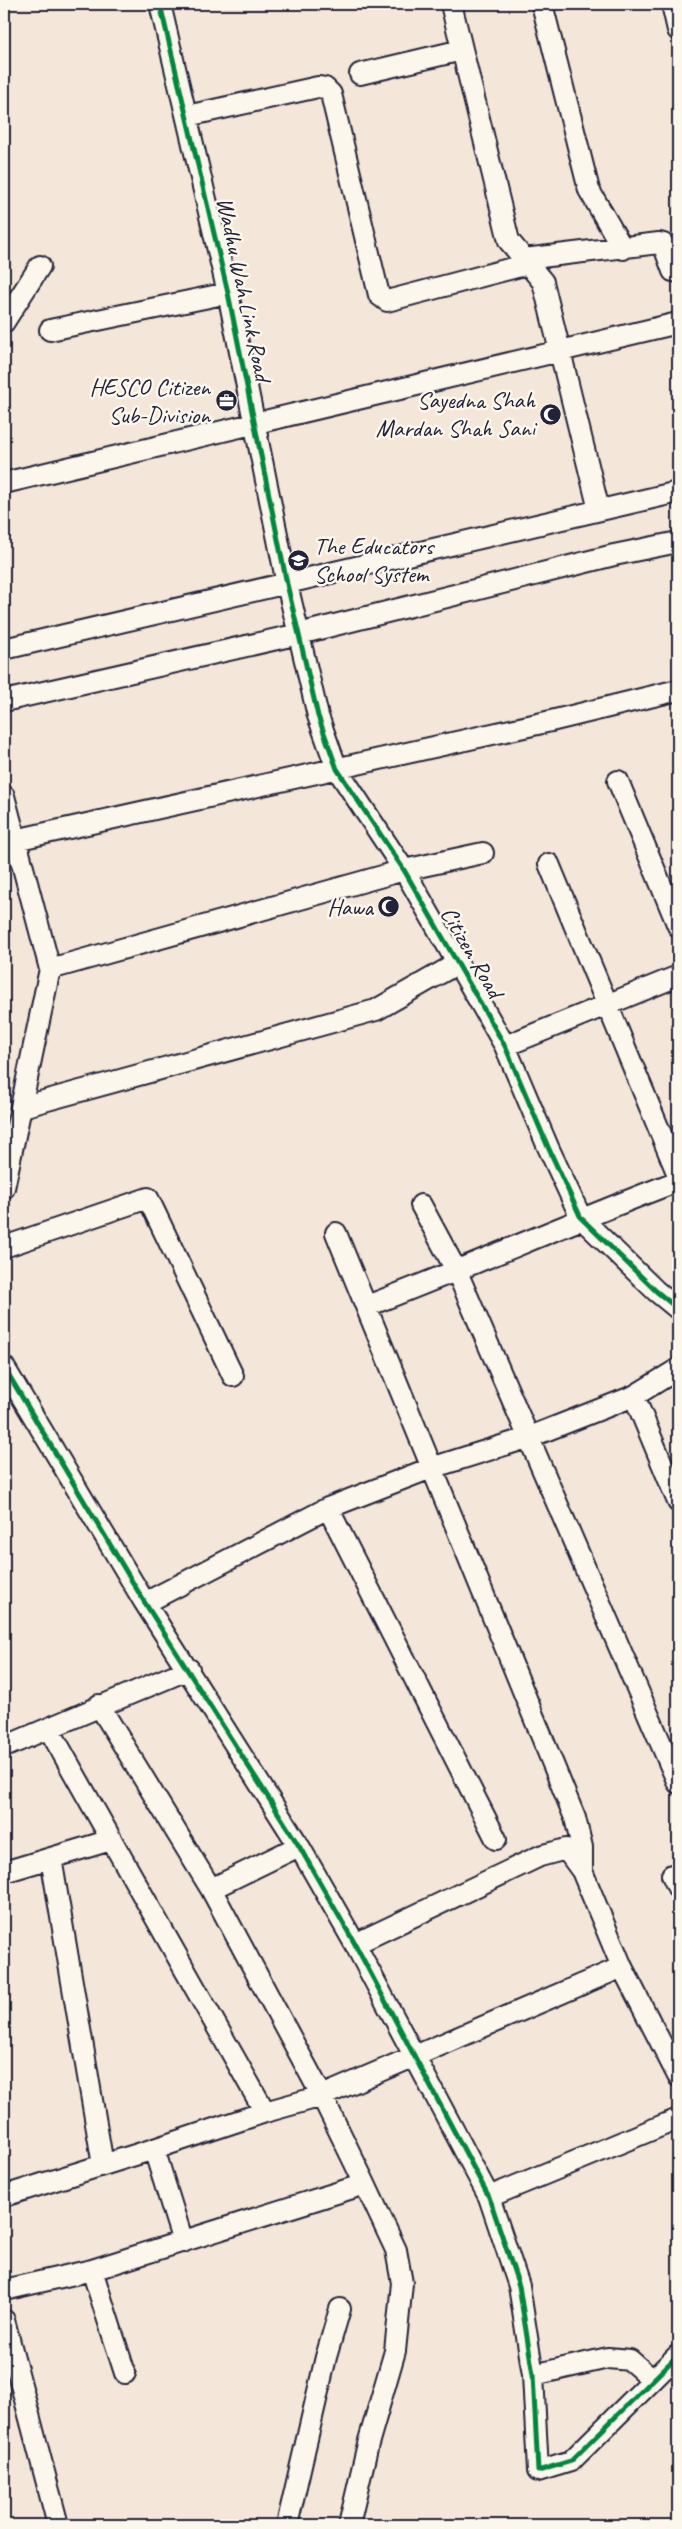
<svg xmlns="http://www.w3.org/2000/svg" width="682" height="2529" font-family="Caveat,sans-serif">
	<rect width="100%" height="100%" fill="#f4e7d9"/>
	<filter id="ink" filterUnits="userSpaceOnUse"><feTurbulence type="fractalNoise" baseFrequency=".02" numOctaves="2"/><feDisplacementMap in="SourceGraphic" scale="10" xChannelSelector="R" yChannelSelector="G"/><feConvolveMatrix kernelMatrix="1 2 1 2 8 2 1 2 1" color-interpolation-filters="sRGB"/></filter>
	<g filter="url(#ink)">
		<g fill="none" stroke-linecap="round" stroke-linejoin="round">
			<defs>
				<path id="minor" d="M 160,4 L 228,293 L 287,584 L 318,716 L 337,769 L 404,870 L 505,1046 L 548,1147 L 581,1218 L 656,1291 L 678,1309
					M 451,4 L 509,241 L 543,282 L 599,510
					M 542,4 L 589,190 L 623,249
					M 672,4 L 678,30
					M 360,74 L 462,50
					M 187,116 L 318,87 L 325,88 L 331,94 L 379,295 L 387,301 L 528,264
					M 524,259 L 659,243 L 663,244 L 673,271 L 678,272
					M 4,322 L 40,266
					M 50,330 L 228,293
					M 4,483 L 678,323
					M 4,649 C 229,598 453,543 678,492
					M 4,701 L 299,634 L 614,555 L 678,542
					M 618,781 L 678,926
					M 4,796 L 50,969 L 4,1188
					M 15,840 L 551,721 L 678,690
					M 549,864 L 678,1175
					M 50,969 L 404,870 L 483,853
					M 505,1046 L 678,976
					M 22,1107 L 376,1010 L 458,963
					M 421,1205 L 457,1272 L 678,1783
					M 336,1233 L 575,1818 L 582,1847 L 582,1871
					M 4,1247 L 148,1198 L 233,1376
					M 367,1306 C 471,1266 573,1221 678,1181
					M 4,1367 L 145,1603 L 299,1846 L 355,1944 L 489,2197 L 519,2286 L 533,2375 L 538,2471 L 571,2461 L 678,2355
					M 634,1396 L 678,1502
					M 328,1508 L 496,1839
					M 145,1603 L 328,1508 L 431,1468 L 527,1438 L 634,1396 L 678,1369
					M 49,1729 L 265,2112
					M 4,1747 L 189,1669
					M 51,1858 L 103,2165
					M 4,1872 L 111,1840
					M 672,1875 L 678,1888
					M 211,1889 L 299,1846
					M 355,1944 L 540,1856 L 566,1849 L 582,1871 L 622,1967 L 678,2076
					M 154,2149 L 183,2242
					M 4,2196 L 154,2149 L 265,2112 L 322,2096 L 622,1967
					M 489,2197 L 678,2119
					M 92,2270 L 125,2373
					M 4,2290 L 92,2270 L 365,2184 L 322,2096 L 211,1889 L 99,1705
					M 4,2320 L 58,2525
					M 533,2375 L 608,2358 L 630,2360 L 653,2380
					M 287,2525 L 326,2357 L 340,2309
					M 349,2525 L 368,2444 L 395,2351 L 402,2283 L 396,2250 L 365,2184"/>
			</defs>
			<use href="#minor" stroke="#22223b" stroke-width="24"/>
			<use href="#minor" stroke="#fbf7ec" stroke-width="20"/>
			<defs>
				<path id="cycleway" d="M 160,4 L 228,293 L 287,584 L 318,716 L 337,769 L 404,870 L 505,1046 L 548,1147 L 581,1218 L 656,1291 L 678,1309
					M 4,1367 L 145,1603 L 299,1846 L 355,1944 L 489,2197 L 519,2286 L 533,2375 L 538,2471 L 571,2461 L 678,2355"/>
			</defs>
			<use href="#cycleway" stroke="#fbf7ec" stroke-width="8"/>
			<use href="#cycleway" stroke="#00873e" stroke-width="5"/>
		</g>
	</g>
	<defs>
		<symbol id="office-disc" viewBox="-11 -11 22 22"><circle r="9.5" fill="#22223b" stroke="#fbf7ec"/><path d="M-6-3h4V-5.5h4V-3h4V5H-6ZM-1-4.5V-3h2v-1.5ZM-6 0V1H6V0Z" fill="#fff"/></symbol>
		<symbol id="mosque-disc" viewBox="-11 -11 22 22"><circle r="9.5" fill="#22223b" stroke="#fbf7ec"/><path d="M3.5-4.9A6 6 0 1 0 3.5 4.9A5 5 0 1 1 3.5-4.9Z" fill="#fff"/></symbol>
		<symbol id="school-disc" viewBox="-11 -11 22 22"><circle r="9.5" fill="#22223b" stroke="#fbf7ec"/><path d="M0-5L7-2L0 1L-7-2ZM-4 1L0 2.5L4 1V4Q0 6-4 4Z" fill="#fff"/></symbol>
	</defs>
	<g fill-rule="evenodd">
		<use href="#office-disc" x="214" y="388" width="25" height="25"/>
		<use href="#mosque-disc" x="538" y="402" width="25" height="25"/>
		<use href="#school-disc" x="286" y="548" width="25" height="25"/>
		<use href="#mosque-disc" x="376" y="894" width="25" height="25"/>
	</g>
	<g text-anchor="middle" dominant-baseline="central" stroke-width="5" stroke-linejoin="round" paint-order="stroke">
		<g font-size="24" fill="#22223b" stroke="#fbf7ec">
			<text transform="translate(244 289) rotate(78)">Wadhu Wah Link Road</text>
			<text transform="translate(472 952) rotate(60)">Citizen Road</text>
		</g>
		<g font-size="24" fill="#22223b" stroke="#fbf7ec" text-anchor="end">
			<text x="210" y="387">HESCO Citizen<tspan x="210" dy="28">Sub-Division</tspan></text>
			<text x="535" y="400">Sayedna Shah<tspan x="535" dy="28">Mardan Shah Sani</tspan></text>
			<text x="314" y="546" text-anchor="start">The Educators<tspan x="314" dy="28">School System</tspan></text>
			<text x="373" y="907">Hawa</text>
		</g>
	</g>
	<rect width="682" height="2529" fill="none" stroke="#fbf7ec" stroke-width="20"/>
	<rect x="10" y="10" width="662" height="2509" fill="none" stroke="#22223b" stroke-width="2" filter="url(#ink)"/>
</svg>
